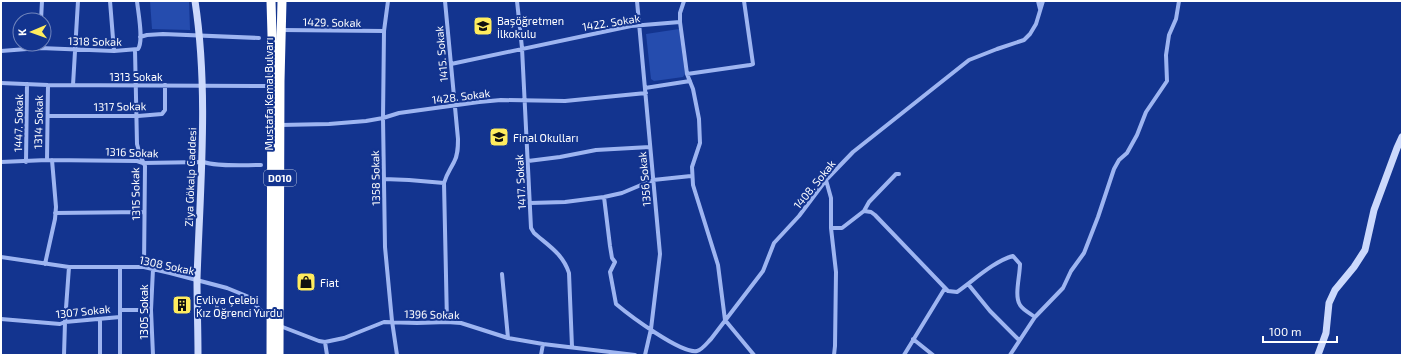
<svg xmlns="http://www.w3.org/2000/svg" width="1403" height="356" font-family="'Exo 2',sans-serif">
	<rect width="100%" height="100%" fill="#13348f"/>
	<path fill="#254cae" d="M 150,1 L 189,1 L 190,30 L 152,29 Z
		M 679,29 L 685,74 L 683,77 L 654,81 L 651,79 L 646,34 Z"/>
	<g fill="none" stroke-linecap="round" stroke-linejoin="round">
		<path stroke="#9eb5f1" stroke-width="4" d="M 110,1 L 114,51
			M 388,1 L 384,31 L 383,118 L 385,247 L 392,321 L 397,355
			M 445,1 L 458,139 C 458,147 458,155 454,162 C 450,170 447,173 444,183 L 447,322
			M 517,1 L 522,48 L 531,228 L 534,233 C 549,246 563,254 569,273 L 572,347
			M 637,1 L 660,254 L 651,329 L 645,355
			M 684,1 L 680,13 L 680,22 L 687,74 L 693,89 L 699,119 L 700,143 L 692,167 L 693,185 L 718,265 L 725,320 L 754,355
			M 1038,1 L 1040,9
			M 41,20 L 42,1
			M 282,30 L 384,31
			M 140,37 L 147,35 L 163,34 L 259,38
			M 135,50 L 137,144 L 140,155 L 145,166 L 144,267
			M 1,51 L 40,48 L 114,51 L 138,49 C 144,41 138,12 137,1
			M 451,64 L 631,26 L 680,22
			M 687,74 L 750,65 L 753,64 L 744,1
			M 1,83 L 48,85 L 272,86
			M 73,85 L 78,1
			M 645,88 L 690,81
			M 48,116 L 138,116 L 162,114 L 165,110 L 165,85
			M 280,125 L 329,124 L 366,121 L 383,118 L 399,113 L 479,102 L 501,100 L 565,101 L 646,93
			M 47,160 L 48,85
			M 528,161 L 560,157 L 596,150 L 650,147
			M 1,162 L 47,160 L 137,161 L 143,163 L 203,162 C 222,167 242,165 261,165
			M 26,162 L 27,84
			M 384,179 L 409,180 L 444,183
			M 826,180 L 831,198 L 831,228 L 836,272 L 835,346 L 834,355
			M 604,197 L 610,246 L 612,258 L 615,262 L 610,272 L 616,304 C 629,315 681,354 697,351 C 702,350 707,343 711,339 L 763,271 L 774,243 L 799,216 L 826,180 L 853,152 L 969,60 L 997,49 L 1024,40 L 1030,34 L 1036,24 L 1043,1
			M 530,203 L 565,202 L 604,197 L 622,193 L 653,180 L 691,176
			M 864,211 L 869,202 L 896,174 L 899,174
			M 55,213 L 144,212
			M 831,228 L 842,228 L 864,211 L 871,212 L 875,215 L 948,291 L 957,292 C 973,281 994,261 1013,256 L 1020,264 C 1020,276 1014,296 1020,305 C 1023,310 1031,314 1035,317
			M 1,257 L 69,267 L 144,267 L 170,273 L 227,288 L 249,297 L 260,310 L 271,317
			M 45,264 L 55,219 L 56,207 L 52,160
			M 120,267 L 120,355
			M 502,274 L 508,338
			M 968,284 L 990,311 L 1019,340
			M 120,310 L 151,310
			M 1,319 L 60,324 L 65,322 L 120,317
			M 100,319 L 100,355
			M 280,326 L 319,341 L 325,342 L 344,338 L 384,322 L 417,323 L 447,322 L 461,323 L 508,338 L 543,344 L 635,355
			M 913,339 L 933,355
			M 325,342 L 327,355
			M 64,355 L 65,322 L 69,267
			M 153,355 L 151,310 L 153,269
			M 541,355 L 543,344
			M 904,355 L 945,288
			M 1010,355 L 1035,317 L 1063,288 L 1071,271 L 1084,253 L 1098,217 L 1114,169 L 1119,160 L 1127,153 L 1137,135 L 1146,112 L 1167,81 L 1166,55 L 1169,35 L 1176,19 L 1179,1"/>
		<path stroke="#ccd9fc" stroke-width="7" d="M 195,1 C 209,93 200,186 197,279 C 197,304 198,330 198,355
			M 1318,355 L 1326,333 L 1329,303 L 1335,290 L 1354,267 L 1365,250 L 1374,210 L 1397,148 L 1402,137"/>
		<path stroke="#fff" stroke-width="9" d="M 271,1 L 272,35 L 271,355
			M 279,355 L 280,81 L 282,1"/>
	</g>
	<defs>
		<symbol id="school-square" viewBox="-11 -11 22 22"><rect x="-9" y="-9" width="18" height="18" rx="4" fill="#ffec5e" stroke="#13348f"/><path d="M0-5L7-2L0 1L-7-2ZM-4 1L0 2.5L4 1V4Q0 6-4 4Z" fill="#111"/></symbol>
		<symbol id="shop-square" viewBox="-11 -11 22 22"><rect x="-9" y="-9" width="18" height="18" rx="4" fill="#ffec5e" stroke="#13348f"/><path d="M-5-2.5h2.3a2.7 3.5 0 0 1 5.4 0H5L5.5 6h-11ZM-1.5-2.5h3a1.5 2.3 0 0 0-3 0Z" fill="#111"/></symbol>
		<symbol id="building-square" viewBox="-11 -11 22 22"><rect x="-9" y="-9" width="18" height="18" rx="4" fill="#ffec5e" stroke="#13348f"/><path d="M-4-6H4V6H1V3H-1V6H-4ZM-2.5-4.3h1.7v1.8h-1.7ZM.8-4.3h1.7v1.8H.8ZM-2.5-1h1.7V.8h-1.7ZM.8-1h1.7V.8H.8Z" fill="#111"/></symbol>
	</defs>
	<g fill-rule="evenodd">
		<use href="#school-square" x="472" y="15" width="22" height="22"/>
		<use href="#school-square" x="488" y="126" width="22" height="22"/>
		<use href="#shop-square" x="295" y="271" width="22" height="22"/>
		<use href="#building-square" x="171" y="294" width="22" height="22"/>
	</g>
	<g text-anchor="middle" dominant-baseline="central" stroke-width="4" stroke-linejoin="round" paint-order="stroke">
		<rect fill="#13348f" stroke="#b8c2dd" stroke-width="1" x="264" y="170" width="32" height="16" rx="3"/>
		<g font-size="10" font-weight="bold" fill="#fff">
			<text x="280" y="178">D010</text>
		</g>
		<g font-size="11" fill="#fff" stroke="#13348f" text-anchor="start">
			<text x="497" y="20">Başöğretmen<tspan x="497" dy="13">İlkokulu</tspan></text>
			<text x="513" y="137">Final Okulları</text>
			<text x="320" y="282">Fiat</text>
			<text x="196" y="299">Evliya Çelebi<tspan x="196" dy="13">Kız Öğrenci Yurdu</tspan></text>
		</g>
		<g font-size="11" fill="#fff" stroke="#13348f">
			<text transform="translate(332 22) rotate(1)">1429. Sokak</text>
			<text transform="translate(611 22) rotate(-9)">1422. Sokak</text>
			<text transform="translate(95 41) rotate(1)">1318 Sokak</text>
			<text transform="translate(441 54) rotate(-95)">1415. Sokak</text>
			<text x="136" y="76">1313 Sokak</text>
			<text transform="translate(268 94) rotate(-90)">Mustafa Kemal Bulvarı</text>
			<text transform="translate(461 96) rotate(-7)">1428. Sokak</text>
			<text transform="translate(120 106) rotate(-1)">1317 Sokak</text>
			<text transform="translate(38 122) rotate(-89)">1314 Sokak</text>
			<text transform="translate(18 123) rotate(-89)">1447. Sokak</text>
			<text transform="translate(132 152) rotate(2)">1316 Sokak</text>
			<text transform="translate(190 177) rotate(-88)">Ziya Gökalp Caddesi</text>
			<text transform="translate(375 178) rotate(-91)">1358 Sokak</text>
			<text transform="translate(644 179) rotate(-95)">1356 Sokak</text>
			<text transform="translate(520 182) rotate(-93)">1417. Sokak</text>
			<text transform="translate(814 184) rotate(-51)">1408. Sokak</text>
			<text transform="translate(135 194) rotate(-91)">1315 Sokak</text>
			<text transform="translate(167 265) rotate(12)">1308 Sokak</text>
			<text transform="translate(83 311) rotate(-6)">1307 Sokak</text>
			<text transform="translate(143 312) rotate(-90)">1305 Sokak</text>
			<text transform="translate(432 314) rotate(1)">1396 Sokak</text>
		</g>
	</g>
	<rect width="1403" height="356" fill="none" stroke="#ffffff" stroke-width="4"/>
	<g transform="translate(32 32) rotate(268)"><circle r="19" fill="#13348f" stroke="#7185bc"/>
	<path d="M0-3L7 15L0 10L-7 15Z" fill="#ffec5e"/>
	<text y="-6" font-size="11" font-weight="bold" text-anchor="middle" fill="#ffffff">K</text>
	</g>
	<path d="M1263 336v6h74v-6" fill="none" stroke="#ffffff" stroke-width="2"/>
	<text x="1269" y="336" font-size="12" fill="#ffffff" stroke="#13348f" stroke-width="3" paint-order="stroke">100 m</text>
</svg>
